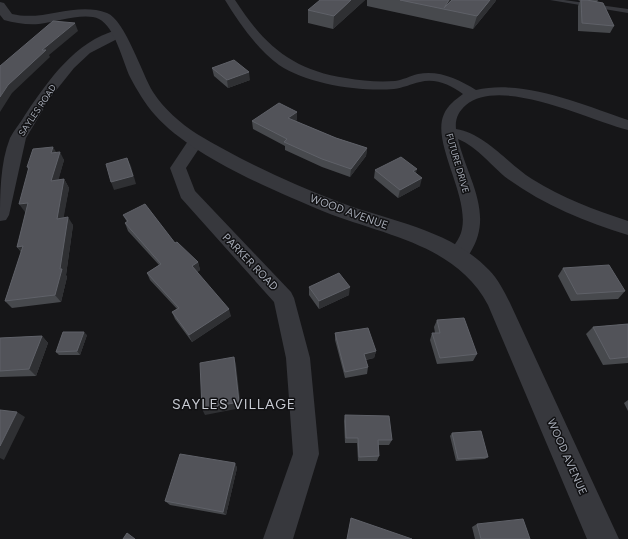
<svg xmlns="http://www.w3.org/2000/svg" width="628" height="539" font-family="Figtree,sans-serif">
	<rect width="100%" height="100%" fill="#161618"/>
	<g fill="none" stroke-linecap="round" stroke-linejoin="round">
		<path fill="#37383d" fill-rule="evenodd" d="M 550,0 L 564,0 L 628,9 L 628,13 Z"/>
		<path fill="#37383d" fill-rule="evenodd" d="M 225,0 L 235,0 C 264,45 292,70 346,78 C 362,81 379,82 395,81 C 403,80 410,76 418,74 C 439,70 458,79 476,90 C 524,79 583,105 628,120 L 628,130 C 589,120 501,76 466,105 C 458,112 455,119 456,129 C 486,134 508,164 532,179 C 562,198 595,210 628,221 L 628,235 C 586,222 544,205 508,179 C 492,167 478,147 458,139 C 467,178 495,214 470,253 C 464,262 460,264 450,261 L 447,256 C 452,247 460,240 462,229 C 469,194 431,142 444,114 C 448,105 455,100 463,94 C 450,85 436,78 420,82 C 411,84 403,88 394,89 C 360,92 307,84 279,65 C 257,49 239,23 225,0 Z
			M 117,30 L 123,34 L 121,37 L 90,53 L 74,68 L 50,98 L 26,138 L 9,215 L 6,220 L 0,221 C 0,195 0,163 10,138 C 14,130 21,122 25,115 C 48,81 75,41 117,30 Z
			M 196,136 L 202,138 L 204,141 L 186,168 L 195,191 L 291,292 L 294,298 L 310,358 L 319,454 L 293,539 L 263,539 L 293,454 L 286,358 L 274,302 L 181,198 L 170,168 L 190,138 Z"/>
		<path fill="#37383d" fill-rule="evenodd" d="M 0,2 L 4,3 L 12,14 C 44,22 76,1 107,13 C 125,20 142,74 153,92 C 164,109 180,123 197,134 C 242,161 290,183 339,202 C 389,221 450,229 489,270 C 498,279 504,291 510,303 L 619,539 L 587,539 L 488,305 C 456,244 383,235 325,212 C 274,191 191,156 155,115 C 145,104 137,90 130,77 C 123,62 115,27 99,19 C 85,12 55,22 39,24 C 27,25 15,23 4,20 L 0,15 Z"/>
	</g>
	<path fill="#47494d" d="M 365,0 L 333,29 L 308,23 L 308,10 Z
		M 367,0 L 452,0 L 452,1 L 496,0 L 495,2 L 473,29 L 367,6 Z
		M 578,0 L 598,0 L 597,2 L 614,26 L 610,33 L 578,31 L 578,6 L 580,1 Z
		M 212,68 L 250,80 L 228,88 L 214,76 Z
		M 297,120 L 295,121 L 336,138 L 367,148 L 366,156 L 350,177 L 322,167 L 285,150 L 285,146 L 253,129 L 252,121 Z
		M 56,152 L 64,160 L 58,180 L 64,179 L 69,188 L 63,218 L 73,225 L 66,275 L 67,277 L 61,302 L 12,308 L 5,301 L 21,252 L 17,247 L 26,212 L 25,212 L 28,169 L 27,167 Z
		M 375,170 L 416,173 L 420,186 L 398,198 L 374,178 Z
		M 123,215 L 175,243 L 198,262 L 200,270 L 197,272 L 231,316 L 192,342 L 175,319 L 172,312 L 177,309 L 150,280 L 147,273 L 159,265 L 128,231 L 125,223 L 127,222 Z
		M 563,268 L 625,291 L 618,299 L 571,301 L 558,276 Z
		M 309,287 L 349,295 L 319,309 L 309,295 Z
		M 437,320 L 477,354 L 473,361 L 437,364 L 430,340 L 432,333 L 435,333 L 434,327 Z
		M 628,324 L 628,363 L 603,365 L 586,334 L 593,327 Z
		M 335,333 L 376,351 L 374,358 L 366,360 L 368,367 L 367,374 L 345,378 L 335,340 Z
		M 87,335 L 80,355 L 59,355 L 56,352 Z
		M 42,336 L 48,343 L 36,376 L 0,377 L 0,338 Z
		M 628,400 L 628,411 L 624,403 Z
		M 345,415 L 392,440 L 389,445 L 378,445 L 379,456 L 377,461 L 358,461 L 357,443 L 345,443 L 344,421 Z
		M 452,433 L 488,457 L 485,459 L 456,461 L 450,436 Z
		M 235,463 L 237,468 L 226,515 L 170,505 L 165,501 Z
		M 477,524 L 530,539 L 475,539 L 472,527 Z"/>
	<path fill="#2f3033" d="M 351,0 L 365,0 L 333,29 L 334,16 Z
		M 449,0 L 452,0 L 450,8 L 444,9 Z
		M 490,0 L 496,0 L 495,2 L 473,29 L 477,16 Z
		M 75,23 L 78,31 L 49,55 L 50,57 L 12,93 L 0,112 L 0,97 L 8,85 L 42,50 Z
		M 249,72 L 250,80 L 228,88 L 227,80 Z
		M 297,112 L 297,120 L 288,126 L 288,118 Z
		M 53,147 L 58,155 L 51,153 Z
		M 367,148 L 366,156 L 350,177 L 351,169 Z
		M 60,152 L 64,160 L 56,189 L 51,181 Z
		M 127,158 L 131,166 L 136,184 L 114,190 L 111,182 Z
		M 417,169 L 415,177 L 413,171 Z
		M 422,178 L 420,186 L 398,198 L 400,190 Z
		M 64,179 L 69,188 L 62,227 L 57,219 Z
		M 28,203 L 33,211 L 25,212 L 19,204 Z
		M 68,217 L 73,225 L 66,275 L 67,277 L 61,302 L 55,295 Z
		M 23,246 L 24,254 L 17,247 Z
		M 198,262 L 200,270 L 195,274 L 192,266 Z
		M 350,287 L 349,295 L 319,309 L 319,301 Z
		M 229,309 L 231,316 L 192,342 L 189,335 Z
		M 84,332 L 87,335 L 80,355 L 77,351 Z
		M 42,336 L 48,343 L 36,376 L 29,369 Z
		M 376,351 L 374,358 L 363,360 L 364,354 Z
		M 234,357 L 236,364 L 241,408 L 205,415 L 202,409 Z
		M 17,412 L 25,417 L 4,460 L 0,458 L 0,446 Z
		M 235,463 L 237,468 L 226,515 L 223,512 Z"/>
	<path fill="#525359" stroke="#5f6168" d="M 320,0 L 351,0 L 334,16 L 308,10 Z
		M 400,0 L 449,0 L 444,8 L 452,0 L 490,0 L 477,16 Z
		M 581,0 L 587,0 L 603,3 L 614,26 L 582,23 Z
		M 53,21 L 75,23 L 42,50 L 46,50 L 8,85 L 0,97 L 0,66 Z
		M 234,60 L 249,72 L 227,80 L 212,68 Z
		M 279,103 L 297,112 L 288,118 L 336,138 L 367,148 L 351,169 L 322,159 L 284,142 L 287,139 L 252,121 Z
		M 53,147 L 51,153 L 60,152 L 51,181 L 64,179 L 57,219 L 68,217 L 60,269 L 62,269 L 55,295 L 5,301 L 23,246 L 17,247 L 28,203 L 19,204 L 29,167 L 27,167 L 33,149 Z
		M 401,157 L 417,169 L 413,171 L 422,178 L 400,190 L 375,170 Z
		M 127,158 L 133,176 L 111,182 L 106,164 Z
		M 145,204 L 175,243 L 177,242 L 198,262 L 192,266 L 229,309 L 189,335 L 172,312 L 179,308 L 147,273 L 161,264 L 125,223 L 128,221 L 123,215 Z
		M 609,265 L 625,291 L 577,294 L 563,268 Z
		M 339,273 L 350,287 L 319,301 L 309,287 Z
		M 464,318 L 477,354 L 440,358 L 432,333 L 440,333 L 437,320 Z
		M 628,324 L 628,357 L 610,359 L 593,327 Z
		M 368,328 L 376,351 L 364,354 L 368,367 L 345,372 L 335,333 Z
		M 63,332 L 84,332 L 77,351 L 56,352 Z
		M 42,336 L 29,369 L 0,371 L 0,338 Z
		M 234,357 L 239,402 L 202,409 L 200,363 Z
		M 0,410 L 17,412 L 0,446 Z
		M 345,415 L 389,416 L 392,440 L 378,440 L 379,456 L 359,457 L 358,438 L 346,438 Z
		M 481,431 L 488,457 L 458,459 L 452,433 Z
		M 180,454 L 235,463 L 223,512 L 165,501 Z
		M 351,518 L 412,539 L 347,539 Z
		M 523,519 L 530,539 L 481,539 L 477,524 Z
		M 127,533 L 135,539 L 123,539 Z"/>
	<g text-anchor="middle" dominant-baseline="central" stroke-width="3" stroke-linejoin="round" paint-order="stroke">
		<g font-size="9" fill="#a8adb8" stroke="#111113">
			<text transform="translate(37 110) rotate(-56)">SAYLES ROAD</text>
			<text transform="translate(458 163) rotate(74)">FUTURE DRIVE</text>
		</g>
		<g font-size="11" fill="#a8adb8" stroke="#111113">
			<text transform="translate(349 212) rotate(20)">WOOD AVENUE</text>
			<text transform="translate(250 262) rotate(46)">PARKER ROAD</text>
			<text transform="translate(567 457) rotate(66)">WOOD AVENUE</text>
		</g>
		<g font-size="14" letter-spacing="1" fill="#c9ccd4" stroke="#111113">
			<text x="234" y="404">SAYLES VILLAGE</text>
		</g>
	</g>
</svg>
